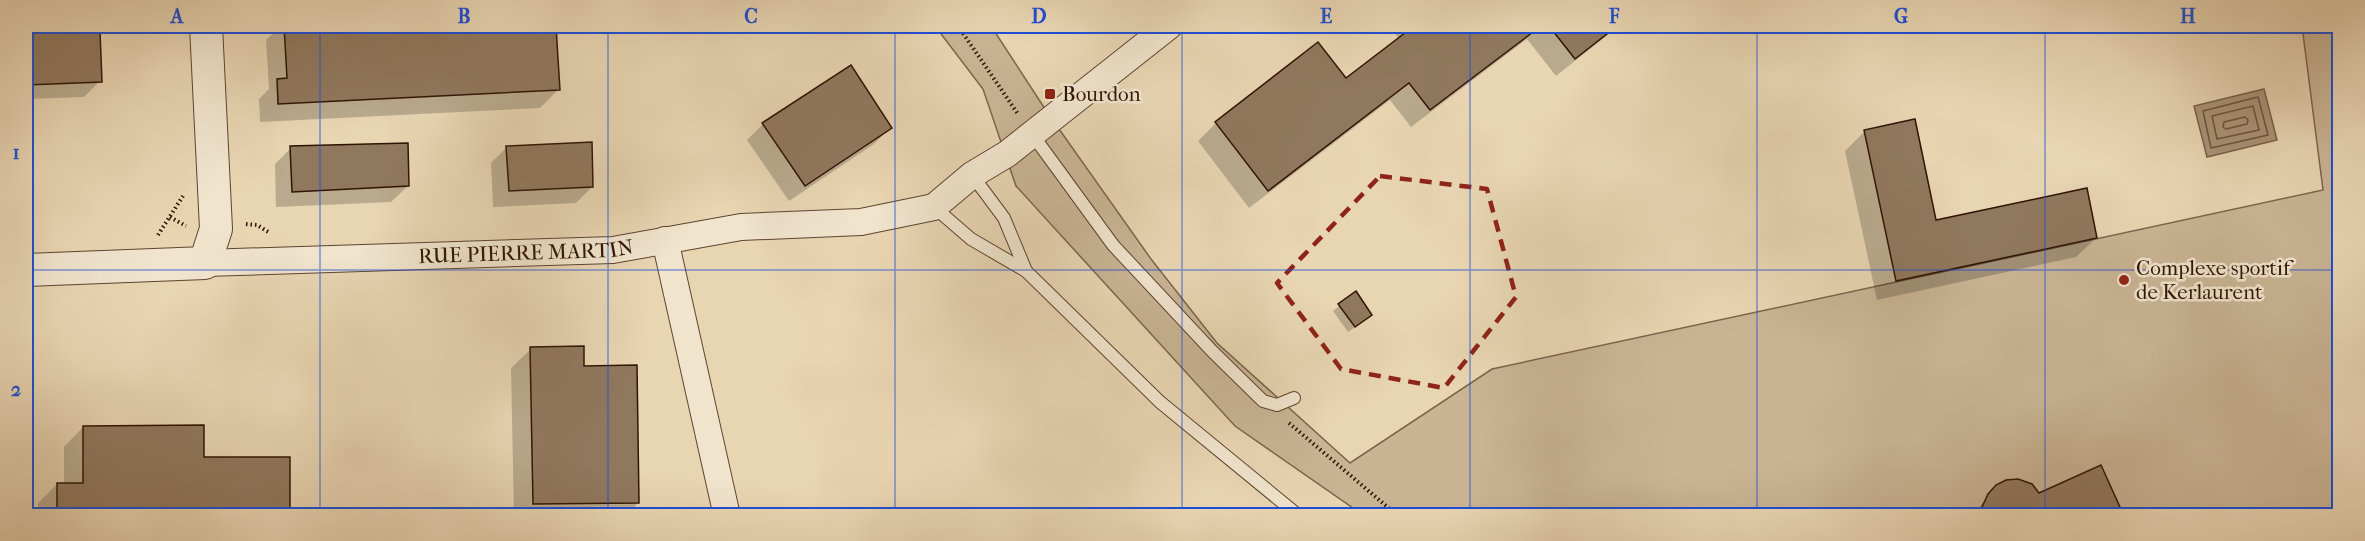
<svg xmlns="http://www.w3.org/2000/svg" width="2365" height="541" font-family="'IM FELL French Canon',serif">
	<rect width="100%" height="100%" fill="#e8d5b2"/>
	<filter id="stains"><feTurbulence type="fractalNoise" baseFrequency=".00333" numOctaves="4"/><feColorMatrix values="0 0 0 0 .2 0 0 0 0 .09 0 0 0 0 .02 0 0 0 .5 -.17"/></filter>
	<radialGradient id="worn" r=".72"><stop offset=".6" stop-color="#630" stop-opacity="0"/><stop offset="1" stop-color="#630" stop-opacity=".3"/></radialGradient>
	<path fill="#c9b494" stroke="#7c644c" stroke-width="1.5" d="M 935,26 L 991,26 L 1047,112 L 1151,259 L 1217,343 L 1350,463 L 1492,369 L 2323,190 L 2302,26 L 2339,26 L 2339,515 L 1363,515 L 1235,426 L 1016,186 L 983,89 Z"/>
	<path fill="#a99377" stroke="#796049" stroke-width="1.5" d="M 2264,89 L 2277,140 L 2207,157 L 2194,106 Z"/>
	<path fill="#0003" d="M 26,26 L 79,26 L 79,34 L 100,81 L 84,97 L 26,99 Z
		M 281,26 L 554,26 L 559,89 L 540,108 L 260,122 L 259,99 L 269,89 L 266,40 Z
		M 1390,26 L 1619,26 L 1556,76 L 1527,39 L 1411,127 L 1390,100 L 1249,208 L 1198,141 L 1216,123 L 1345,80 L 1399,39 Z
		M 763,124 L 890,128 L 874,144 L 789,201 L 747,140 Z
		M 1865,131 L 1935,221 L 2096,238 L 2076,257 L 1877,300 L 1845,151 Z
		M 507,147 L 592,187 L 576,203 L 493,207 L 491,163 Z
		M 291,148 L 408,186 L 391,202 L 276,207 L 275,164 Z
		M 1356,293 L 1365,320 L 1348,332 L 1333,311 Z
		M 531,349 L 583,367 L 638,503 L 625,516 L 514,516 L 511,368 Z
		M 83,427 L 203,459 L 289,516 L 38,516 L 38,503 L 57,484 L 64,484 L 64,447 Z
		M 1997,487 L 2038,494 L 2123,516 L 1971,516 Z"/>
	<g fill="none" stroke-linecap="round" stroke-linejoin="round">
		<path stroke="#6c543e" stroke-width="1.5" d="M 2258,97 L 2268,135 L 2211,148 L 2203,111 Z
			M 2253,106 L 2259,130 L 2217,139 L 2212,116 Z
			M 2245,117 L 2248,120 L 2247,124 L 2226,129 L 2223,127 L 2224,122 Z"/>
	</g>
	<path fill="#90785e" stroke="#301404" stroke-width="1.5" d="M 26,26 L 81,26 L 81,32 L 100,31 L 102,82 L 26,85 Z
		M 284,26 L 556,26 L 560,90 L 278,104 L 277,79 L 287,78 Z
		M 1414,26 L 1541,26 L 1430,110 L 1409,83 L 1268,191 L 1215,122 L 1318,42 L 1346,78 Z
		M 1549,26 L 1617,26 L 1575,59 Z
		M 851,65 L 892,128 L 805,186 L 762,123 Z
		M 1915,119 L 1936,220 L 2087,188 L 2097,238 L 1896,281 L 1864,130 Z
		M 592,142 L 593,187 L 509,191 L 506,146 Z
		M 408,143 L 409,186 L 292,192 L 290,146 Z
		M 1356,291 L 1372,315 L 1355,327 L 1338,304 Z
		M 584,346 L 584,366 L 637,365 L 639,503 L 533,504 L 530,347 Z
		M 204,425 L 204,457 L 290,457 L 290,516 L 57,516 L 57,483 L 83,483 L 83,426 Z
		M 2101,465 L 2124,516 L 1978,516 L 1988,494 L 1996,485 L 2006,480 L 2018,479 L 2032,484 L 2039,493 Z"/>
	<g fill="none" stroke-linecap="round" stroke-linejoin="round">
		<defs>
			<path id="service" d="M 1032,134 L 1113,245 L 1212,351 L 1263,401 L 1277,405 L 1294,398
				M 972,175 L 1004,218 L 1026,271
				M 934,207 L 971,239 L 1026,271 L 1160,402 L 1299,516"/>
			<g id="minor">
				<path d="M 665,240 L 727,516"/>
				<path id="s1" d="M 205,263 L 613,250 L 741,227 L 861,222 L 934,207 L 972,175 L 1007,154 L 1169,26"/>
			</g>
			<path id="tertiary" d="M 26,270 L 205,263 L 216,229 L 206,26"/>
		</defs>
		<use href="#service" stroke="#5e4430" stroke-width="14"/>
		<use href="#minor" stroke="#5e4430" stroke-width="28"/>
		<use href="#tertiary" stroke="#5e4430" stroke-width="34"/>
		<path stroke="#301404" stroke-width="4" stroke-dasharray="1.5 3" stroke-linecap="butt" d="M 958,26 L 1018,114
			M 170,217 L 186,226
			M 246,224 L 257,225 L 270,233
			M 158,235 L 183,196
			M 1289,423 L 1398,516"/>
		<use href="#service" stroke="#f0e4cd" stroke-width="12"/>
		<use href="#minor" stroke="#f0e4cd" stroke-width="26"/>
		<use href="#tertiary" stroke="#f0e4cd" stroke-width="32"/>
	</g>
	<path fill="none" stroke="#8f2418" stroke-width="4.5" stroke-dasharray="12 8" stroke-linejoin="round" d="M 1380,176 L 1487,189 L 1516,297 L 1444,388 L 1341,369 L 1277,283 Z"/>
	<path fill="none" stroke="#1d4ed8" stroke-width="1.5" stroke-opacity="0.55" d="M 320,26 L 320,516M 608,26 L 608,516M 895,26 L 895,516M 1182,26 L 1182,516M 1470,26 L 1470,516M 1757,26 L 1757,516M 2045,26 L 2045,516M 26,270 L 2340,270"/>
	<g fill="#8f2418" stroke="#f0e4cd" stroke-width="2">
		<rect x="1044" y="88" width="12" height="12" rx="3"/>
		<circle cx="2124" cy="280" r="6"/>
	</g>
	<g text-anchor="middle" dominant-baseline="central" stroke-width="5" stroke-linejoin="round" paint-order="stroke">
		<g font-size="21" fill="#301404" stroke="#f0e4cd" text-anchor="start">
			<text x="1062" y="94">Bourdon</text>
			<text x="2136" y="268">Complexe sportif<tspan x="2136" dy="24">de Kerlaurent</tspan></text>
		</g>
		<g font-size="21" fill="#301404" stroke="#f0e4cd">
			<text stroke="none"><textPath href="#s1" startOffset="321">RUE PIERRE MARTIN</textPath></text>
		</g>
	</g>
	<rect width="2365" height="541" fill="none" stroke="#e8d5b2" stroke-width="66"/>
	<rect x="33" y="33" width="2299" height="475" fill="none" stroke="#1d4ed8" stroke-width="2"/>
	<g font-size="20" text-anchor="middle" font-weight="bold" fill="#1d4ed8">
		<text x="177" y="23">A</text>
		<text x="464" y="23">B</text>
		<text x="751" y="23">C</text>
		<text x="1039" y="23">D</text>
		<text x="1326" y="23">E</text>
		<text x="1614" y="23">F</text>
		<text x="1901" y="23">G</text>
		<text x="2188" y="23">H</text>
		<text x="16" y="159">1</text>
		<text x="16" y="396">2</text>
	</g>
	<rect width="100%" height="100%" filter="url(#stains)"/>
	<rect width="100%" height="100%" fill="url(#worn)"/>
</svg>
